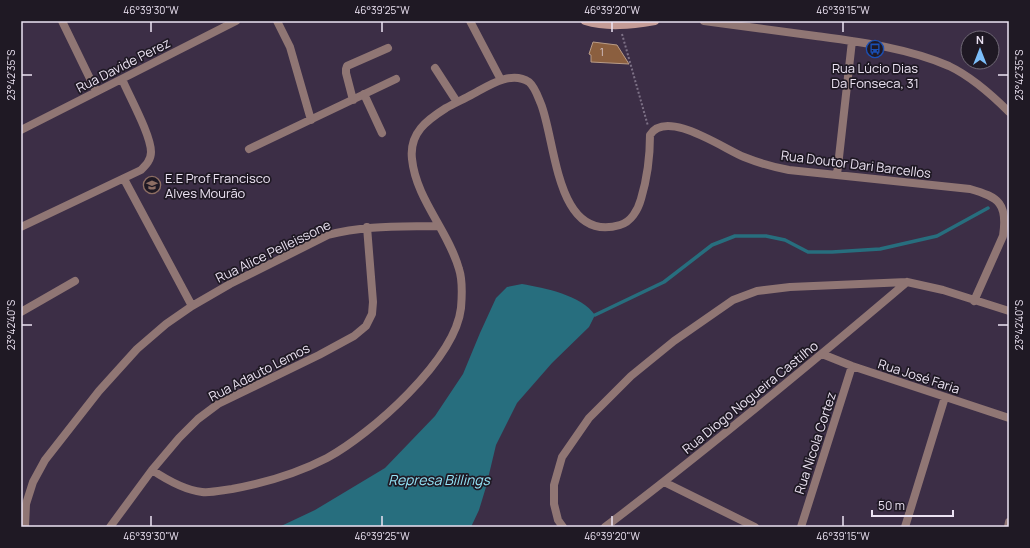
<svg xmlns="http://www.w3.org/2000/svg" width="1030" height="548" font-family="Manrope,sans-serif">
	<rect width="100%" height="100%" fill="#3c2e46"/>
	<path fill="#276e7e" d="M 522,284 C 545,288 581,295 595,315 L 589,327 L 552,363 L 517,403 L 496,445 L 486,487 L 479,510 L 471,527 L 279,527 L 315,510 L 385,468 L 435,416 L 463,374 L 480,333 L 496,298 L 507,287 Z"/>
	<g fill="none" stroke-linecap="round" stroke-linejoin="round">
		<path stroke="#276e7e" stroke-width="3.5" d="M 595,315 L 664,282 L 712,245 L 735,236 L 766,236 L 785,240 L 808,252 L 832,252 L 880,249 L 937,236 L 988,208"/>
	</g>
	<path fill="#8b5f3f" stroke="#b99c87" d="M 593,42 L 617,45 L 629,64 L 591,62 L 591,55 L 589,54 Z"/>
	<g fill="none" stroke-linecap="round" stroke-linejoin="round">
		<path stroke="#7d7186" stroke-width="2" stroke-dasharray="2 2" stroke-linecap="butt" d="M 622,34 L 648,126"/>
		<path stroke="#907674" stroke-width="8" d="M 62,21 L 96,91
			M 277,21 L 290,47 L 311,120
			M 470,21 L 501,80
			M 704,21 C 741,26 779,31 816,36 C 860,42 907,48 949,66 C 972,77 991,94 1009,112
			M 435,68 L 457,102
			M 364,94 L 382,133
			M 353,100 L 346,73 L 346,69 L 347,66 L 388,48
			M 21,130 L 236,21
			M 249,149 L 396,79
			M 837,175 L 852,41
			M 21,227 L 141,170 C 146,165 151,160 151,152 C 151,135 129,96 122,79
			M 192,306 L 230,284 L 328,235 C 365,225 402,227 439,226
			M 21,312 L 75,281
			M 822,354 L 852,366 L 1009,418
			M 152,470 C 167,480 184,490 202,492 C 212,493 223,490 232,489 C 265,483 298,473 327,458 C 371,434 455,360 461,308 C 462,296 463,281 459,269 C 448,230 416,199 412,159 C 409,133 427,120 446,108 C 455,103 464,99 473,94 C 488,86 511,70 529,82 C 535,87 538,97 541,104 C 556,142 556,244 620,225 C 631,222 638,210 641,199 C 647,179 650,156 650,135 C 666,108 724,149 744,157 C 759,163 773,167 789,170 L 970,189 C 999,197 1008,204 1003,236 L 974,301
			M 664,482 L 755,527
			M 25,527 L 26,504 L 33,482 L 45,460 L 99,391 L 137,349 L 166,324 L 192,306 L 124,179
			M 110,527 L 152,470 L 179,438 L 198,419 L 218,404 L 319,355 L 354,336 L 366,326 L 372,314 L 373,302 L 367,227
			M 563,527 L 558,520 L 554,504 L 554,485 L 562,457 L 589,418 L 631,376 L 674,341 L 733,300 L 757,291 L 790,287 L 907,282 L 943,290 L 1009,311
			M 605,527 C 708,449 808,366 907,282
			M 801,527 L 852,366
			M 905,527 L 945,397
			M 1008,527 L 1009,522"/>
		<path stroke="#c49b96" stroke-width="8" d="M 585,21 C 608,28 631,25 655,21"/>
	</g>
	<path fill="none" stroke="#ece3f3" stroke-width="1.5" d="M 151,22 L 151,32M 382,22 L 382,32M 612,22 L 612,32M 843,22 L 843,32M 22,75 L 32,75M 998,75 L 1008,75M 22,325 L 32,325M 998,325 L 1008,325M 151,516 L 151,526M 382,516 L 382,526M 612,516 L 612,526M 843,516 L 843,526"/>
	<defs>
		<symbol id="bus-ring" viewBox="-11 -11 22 22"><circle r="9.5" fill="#1f1924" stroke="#1a4fb4" stroke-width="1.5"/><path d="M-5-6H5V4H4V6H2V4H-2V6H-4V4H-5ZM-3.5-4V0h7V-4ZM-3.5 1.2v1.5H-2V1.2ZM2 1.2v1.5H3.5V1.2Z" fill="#1a4fb4"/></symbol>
		<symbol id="school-ring" viewBox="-11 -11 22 22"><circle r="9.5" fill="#1f1924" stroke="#8d6e63" stroke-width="1.5"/><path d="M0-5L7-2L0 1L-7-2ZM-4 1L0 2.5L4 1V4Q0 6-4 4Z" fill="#8d6e63"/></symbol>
	</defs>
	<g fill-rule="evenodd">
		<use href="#bus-ring" x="865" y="39" width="20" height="20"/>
		<use href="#school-ring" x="142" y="175" width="20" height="20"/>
	</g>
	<g text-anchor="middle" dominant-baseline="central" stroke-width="3.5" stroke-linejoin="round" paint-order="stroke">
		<g font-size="11" fill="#d4c2c6">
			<text x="602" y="51">1</text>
		</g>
		<g font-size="13" fill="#ece3f3" stroke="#1f1924">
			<text transform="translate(123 65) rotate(-27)">Rua Davide Perez</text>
			<text transform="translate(856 164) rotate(7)">Rua Doutor Dari Barcellos</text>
			<text transform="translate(273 251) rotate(-26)">Rua Alice Pelleissone</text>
			<text transform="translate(259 372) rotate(-27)">Rua Adauto Lemos</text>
			<text transform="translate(919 376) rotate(18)">Rua José Faria</text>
			<text transform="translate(750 397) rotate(-39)">Rua Diogo Nogueira Castilho</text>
			<text transform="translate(815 443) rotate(-72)">Rua Nicola Cortez</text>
		</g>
		<g font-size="13" fill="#ece3f3" stroke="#1f1924">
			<text x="875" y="68">Rua Lúcio Dias<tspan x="875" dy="15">Da Fonseca, 31</tspan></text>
			<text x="165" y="178" text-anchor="start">E.E Prof Francisco<tspan x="165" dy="15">Alves Mourão</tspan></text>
		</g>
		<g font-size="14" font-style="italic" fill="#94e4f7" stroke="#1f1924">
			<text x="439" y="479">Represa Billings</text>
		</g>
	</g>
	<rect width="1030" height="548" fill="none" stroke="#1f1924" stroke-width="44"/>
	<g transform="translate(980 50)"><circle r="19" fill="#1f1924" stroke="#716a77"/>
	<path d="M0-3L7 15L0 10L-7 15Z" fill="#7cbef9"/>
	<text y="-6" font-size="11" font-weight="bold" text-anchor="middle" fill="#ece3f3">N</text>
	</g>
	<path d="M872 510v6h81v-6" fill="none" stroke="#ece3f3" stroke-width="2"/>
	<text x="878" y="510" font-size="12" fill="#ece3f3" stroke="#1f1924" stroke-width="3" paint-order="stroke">50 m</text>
	<rect x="22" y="22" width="986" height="504" fill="none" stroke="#ece3f3" stroke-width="1.5"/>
	<g font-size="10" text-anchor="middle" fill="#ece3f3">
		<text x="151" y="14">46°39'30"W</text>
		<text x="382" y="14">46°39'25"W</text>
		<text x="612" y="14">46°39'20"W</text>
		<text x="843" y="14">46°39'15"W</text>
		<text transform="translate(11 75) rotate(-90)" y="4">23°42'35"S</text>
		<text transform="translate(1019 75) rotate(-90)" y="4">23°42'35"S</text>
		<text transform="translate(11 325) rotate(-90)" y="4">23°42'40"S</text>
		<text transform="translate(1019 325) rotate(-90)" y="4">23°42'40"S</text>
		<text x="151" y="540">46°39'30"W</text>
		<text x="382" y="540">46°39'25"W</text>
		<text x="612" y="540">46°39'20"W</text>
		<text x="843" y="540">46°39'15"W</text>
	</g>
</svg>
